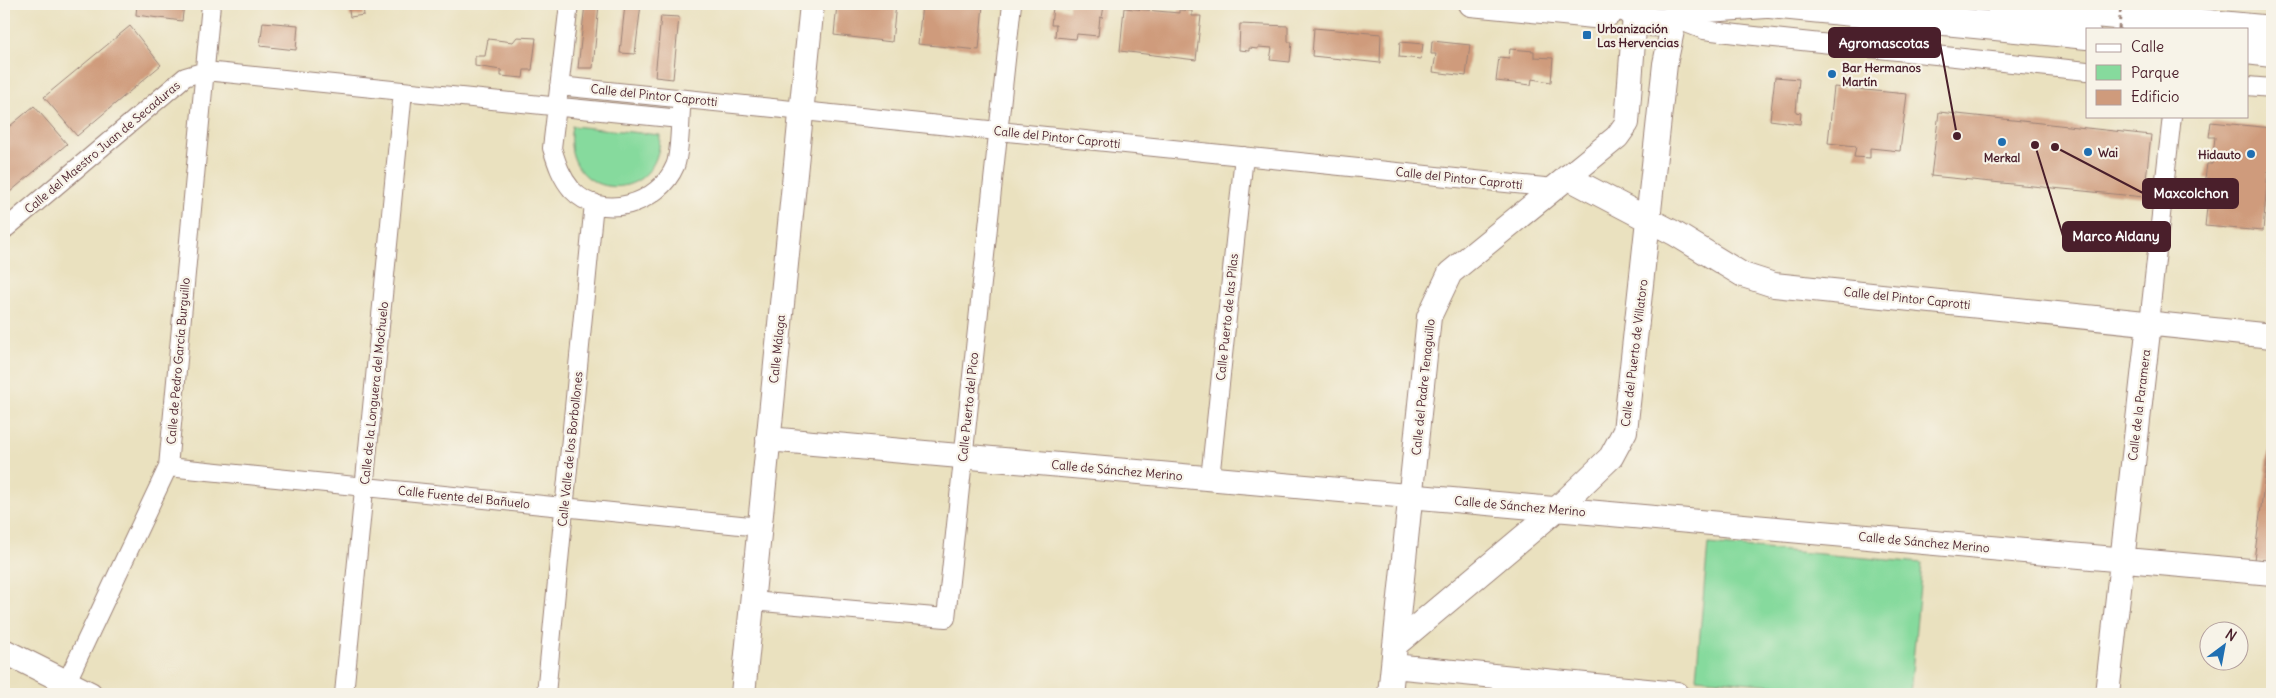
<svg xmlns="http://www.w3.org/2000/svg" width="2276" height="698" font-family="Delius,sans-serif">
	<rect width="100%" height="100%" fill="#f7f3e8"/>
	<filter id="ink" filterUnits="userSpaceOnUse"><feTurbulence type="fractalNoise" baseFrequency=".02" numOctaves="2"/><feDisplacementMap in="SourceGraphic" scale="10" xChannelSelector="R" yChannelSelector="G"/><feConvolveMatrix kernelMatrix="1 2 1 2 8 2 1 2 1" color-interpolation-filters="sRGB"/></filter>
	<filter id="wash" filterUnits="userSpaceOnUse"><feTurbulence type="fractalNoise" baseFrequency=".0096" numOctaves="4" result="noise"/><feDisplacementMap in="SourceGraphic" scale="20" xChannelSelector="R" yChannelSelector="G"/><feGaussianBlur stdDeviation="1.12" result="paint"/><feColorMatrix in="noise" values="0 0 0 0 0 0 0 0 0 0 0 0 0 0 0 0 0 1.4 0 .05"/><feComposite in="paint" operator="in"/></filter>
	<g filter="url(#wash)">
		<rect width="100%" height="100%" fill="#eae1bf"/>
		<path fill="#86da9d" stroke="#687c64" d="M 572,126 L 660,135 C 660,210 558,200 572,126 Z
			M 1708,544 L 1922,563 L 1910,694 L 1874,694 L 1696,678 Z"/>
		<g id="blocks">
			<path fill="#cf9b7c" d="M 137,4 L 184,4 L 182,21 L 136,15 Z
				M 348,4 L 380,4 L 380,5 L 363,7 L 364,15 L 350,17 Z
				M 585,4 L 599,4 L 593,68 L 578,68 Z
				M 625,4 L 641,4 L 635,54 L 620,53 Z
				M 837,4 L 896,4 L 892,42 L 834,35 Z
				M 922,4 L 983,4 L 979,50 L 918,44 Z
				M 1069,4 L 1104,6 L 1102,18 L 1100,17 L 1098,36 L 1077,34 L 1076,39 L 1055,37 L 1056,25 L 1051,25 L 1053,7 L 1069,10 Z
				M 1124,8 L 1179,13 L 1179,10 L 1192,11 L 1192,16 L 1201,16 L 1196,60 L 1120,51 Z
				M 661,16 L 679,17 L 673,79 L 655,77 Z
				M 263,22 L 298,25 L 296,50 L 260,46 Z
				M 1240,24 L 1288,26 L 1288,42 L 1292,42 L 1290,62 L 1270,60 L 1272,48 L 1258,47 L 1258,49 L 1249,48 L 1249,51 L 1239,50 Z
				M 130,26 L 161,65 L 77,136 L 44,97 Z
				M 1314,28 L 1381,34 L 1380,63 L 1312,56 Z
				M 517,37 L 536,38 L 532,70 L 524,70 L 523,78 L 501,76 L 501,70 L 475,66 L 475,56 L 485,56 L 488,39 L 513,42 Z
				M 1432,41 L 1470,45 L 1466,76 L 1433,72 L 1436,54 L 1431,54 Z
				M 1400,42 L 1423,44 L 1421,59 L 1399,57 Z
				M 1510,49 L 1534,51 L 1534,57 L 1553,58 L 1551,82 L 1532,79 L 1531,85 L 1496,81 L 1499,57 L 1509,58 Z
				M 1775,77 L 1799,79 L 1796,112 L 1801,113 L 1800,124 L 1770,120 Z
				M 1834,87 L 1907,94 L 1900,151 L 1870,148 L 1870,158 L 1854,157 L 1856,146 L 1828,143 Z
				M 34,106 L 67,144 L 4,197 L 4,131 Z
				M 1939,112 L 2151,135 L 2144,197 L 1931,176 Z
				M 2211,122 L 2272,128 L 2272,171 L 2268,171 L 2263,231 L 2205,226 L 2210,179 L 2205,178 L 2207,164 L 2212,164 L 2215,137 L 2209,137 Z
				M 2271,432 L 2272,432 L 2272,562 L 2254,560 Z"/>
		</g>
	</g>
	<g filter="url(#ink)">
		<use href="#blocks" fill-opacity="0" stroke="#9a8075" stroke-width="1"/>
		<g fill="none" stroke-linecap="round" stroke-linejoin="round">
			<defs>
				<path id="street" d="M 569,4 L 552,148 C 557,164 561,177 572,190 C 602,222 659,204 675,166 C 680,155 680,123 681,109
					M 1678,20 L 1704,30 L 1745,35 L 2087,71
					M 559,86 L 1554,188
					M 2247,86 L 2272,88
					M 4,230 L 185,77 L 205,71 L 680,119
					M 2149,323 L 2172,116
					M 168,467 L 760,527
					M 1210,479 L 1244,156
					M 752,601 L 946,618 L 1012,4
					M 61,694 L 168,467 L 211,4
					M 344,694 L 403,91
					M 546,694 L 594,203"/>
				<path id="secondary" d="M 1471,4 L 1604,17 L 1623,4
					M 1567,177 L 1674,233 L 1743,275 L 1774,285 L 2272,336
					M 768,439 L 2272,573
					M 1395,645 L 1557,509 L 1611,457 L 1625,431 L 1665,64 L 1674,21
					M 4,651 L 90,694
					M 1393,666 L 1677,694
					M 743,694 L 812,4
					M 1390,694 L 1429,317 L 1450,273 L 1617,137 L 1627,123 L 1635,15
					M 2107,694 L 2149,323"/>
				<path id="highway" d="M 1624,4 C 1628,7 1631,13 1635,15 C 1654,28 1683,24 1695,4
					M 1770,4 L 2087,35
					M 2000,4 L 2272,30
					M 1692,9 L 1766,4
					M 2247,50 L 2272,53"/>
			</defs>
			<use href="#street" stroke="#9a8075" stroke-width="20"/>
			<use href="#secondary" stroke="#9a8075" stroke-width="26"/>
			<use href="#highway" stroke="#9a8075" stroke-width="30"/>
			<use href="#street" stroke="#fff" stroke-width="18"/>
			<use href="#secondary" stroke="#fff" stroke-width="24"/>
			<use href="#highway" stroke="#fff" stroke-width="28"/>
			<path stroke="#9a8075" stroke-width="3" stroke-dasharray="4 4" stroke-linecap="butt" d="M 2119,29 L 2121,4"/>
		</g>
	</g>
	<g fill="#1f6fb2" stroke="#f7f3e8" stroke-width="2">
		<rect x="1582" y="30" width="10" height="10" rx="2.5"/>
		<circle cx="1832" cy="74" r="5"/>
		<circle cx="2002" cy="142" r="5"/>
		<circle cx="2088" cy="152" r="5"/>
		<circle cx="2251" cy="154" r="5"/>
	</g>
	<g text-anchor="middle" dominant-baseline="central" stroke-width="4.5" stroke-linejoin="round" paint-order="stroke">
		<g font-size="12" font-weight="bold" fill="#4a1f2b" stroke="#f7f3e8" text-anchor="start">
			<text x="1597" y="28">Urbanización<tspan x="1597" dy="14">Las Hervencias</tspan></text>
			<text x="1842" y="67">Bar Hermanos<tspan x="1842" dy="14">Martín</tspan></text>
			<text x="2098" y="152">Wai</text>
			<text x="2241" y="154" text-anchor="end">Hidauto</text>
			<text x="2002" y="157" text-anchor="middle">Merkal</text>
		</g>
		<g font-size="12" fill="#4a1f2b" stroke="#f7f3e8">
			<text transform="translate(654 95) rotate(6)">Calle del Pintor Caprotti</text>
			<text transform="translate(1057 137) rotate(6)">Calle del Pintor Caprotti</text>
			<text transform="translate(102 147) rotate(-40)">Calle del Maestro Juan de Secaduras</text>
			<text transform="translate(1459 178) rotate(6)">Calle del Pintor Caprotti</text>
			<text transform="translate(1907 298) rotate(6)">Calle del Pintor Caprotti</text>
			<text transform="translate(1227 317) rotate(-84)">Calle Puerto de las Pilas</text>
			<text transform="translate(777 349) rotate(-84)">Calle Málaga</text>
			<text transform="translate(1634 353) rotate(-83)">Calle del Puerto de Villatoro</text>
			<text transform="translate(178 361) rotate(-85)">Calle de Pedro García Burguillo</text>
			<text transform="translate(1423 387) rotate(-84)">Calle del Padre Tenaguillo</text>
			<text transform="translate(374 393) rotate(-84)">Calle de la Longuera del Mochuelo</text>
			<text transform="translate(2139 405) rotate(-83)">Calle de la Paramera</text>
			<text transform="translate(968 407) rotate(-84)">Calle Puerto del Pico</text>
			<text transform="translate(570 449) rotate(-84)">Calle Valle de los Borbollones</text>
			<text transform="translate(1117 470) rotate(5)">Calle de Sánchez Merino</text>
			<text transform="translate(464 497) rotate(6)">Calle Fuente del Bañuelo</text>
			<text transform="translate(1520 506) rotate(5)">Calle de Sánchez Merino</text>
			<text transform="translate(1924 542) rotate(5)">Calle de Sánchez Merino</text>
		</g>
	</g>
	<path fill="none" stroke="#4a1f2b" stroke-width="2" d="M1957 136L1940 43M2055 147L2143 193M2035 145L2063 236"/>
	<g fill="#4a1f2b" stroke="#f7f3e8" stroke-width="2">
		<circle cx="1957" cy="136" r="5"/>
		<circle cx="2055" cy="147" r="5"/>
		<circle cx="2035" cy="145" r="5"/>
	</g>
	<g fill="#4a1f2b" stroke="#4a1f2b" stroke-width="2">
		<rect x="1829" y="28" width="111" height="29" rx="5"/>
		<rect x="2143" y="179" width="95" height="29" rx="5"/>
		<rect x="2063" y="222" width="107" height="29" rx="5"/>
	</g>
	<g font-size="14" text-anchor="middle" font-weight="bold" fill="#fff">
		<text x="1884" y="48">Agromascotas</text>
		<text x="2191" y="198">Maxcolchon</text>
		<text x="2116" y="241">Marco Aldany</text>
	</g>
	<rect width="2276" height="698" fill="none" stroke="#f7f3e8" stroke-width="20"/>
	<rect x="2086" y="28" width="162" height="90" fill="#f7f3e8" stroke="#b29e9c"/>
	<rect x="2096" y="44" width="25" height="8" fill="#ffffff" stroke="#b29e9c"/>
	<text x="2131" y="52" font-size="15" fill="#4a1f2b">Calle</text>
	<rect x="2096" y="65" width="25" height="15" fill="#86da9d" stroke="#b29e9c"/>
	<text x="2131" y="78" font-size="15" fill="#4a1f2b">Parque</text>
	<rect x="2096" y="90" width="25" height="15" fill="#cf9b7c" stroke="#b29e9c"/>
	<text x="2131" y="102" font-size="15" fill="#4a1f2b">Edificio</text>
	<g transform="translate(2224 646) rotate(32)"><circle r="24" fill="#f7f3e8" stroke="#b29e9c"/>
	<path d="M0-4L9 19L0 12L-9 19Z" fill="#1f6fb2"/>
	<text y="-8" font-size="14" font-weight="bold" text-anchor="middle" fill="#4a1f2b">N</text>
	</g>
</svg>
